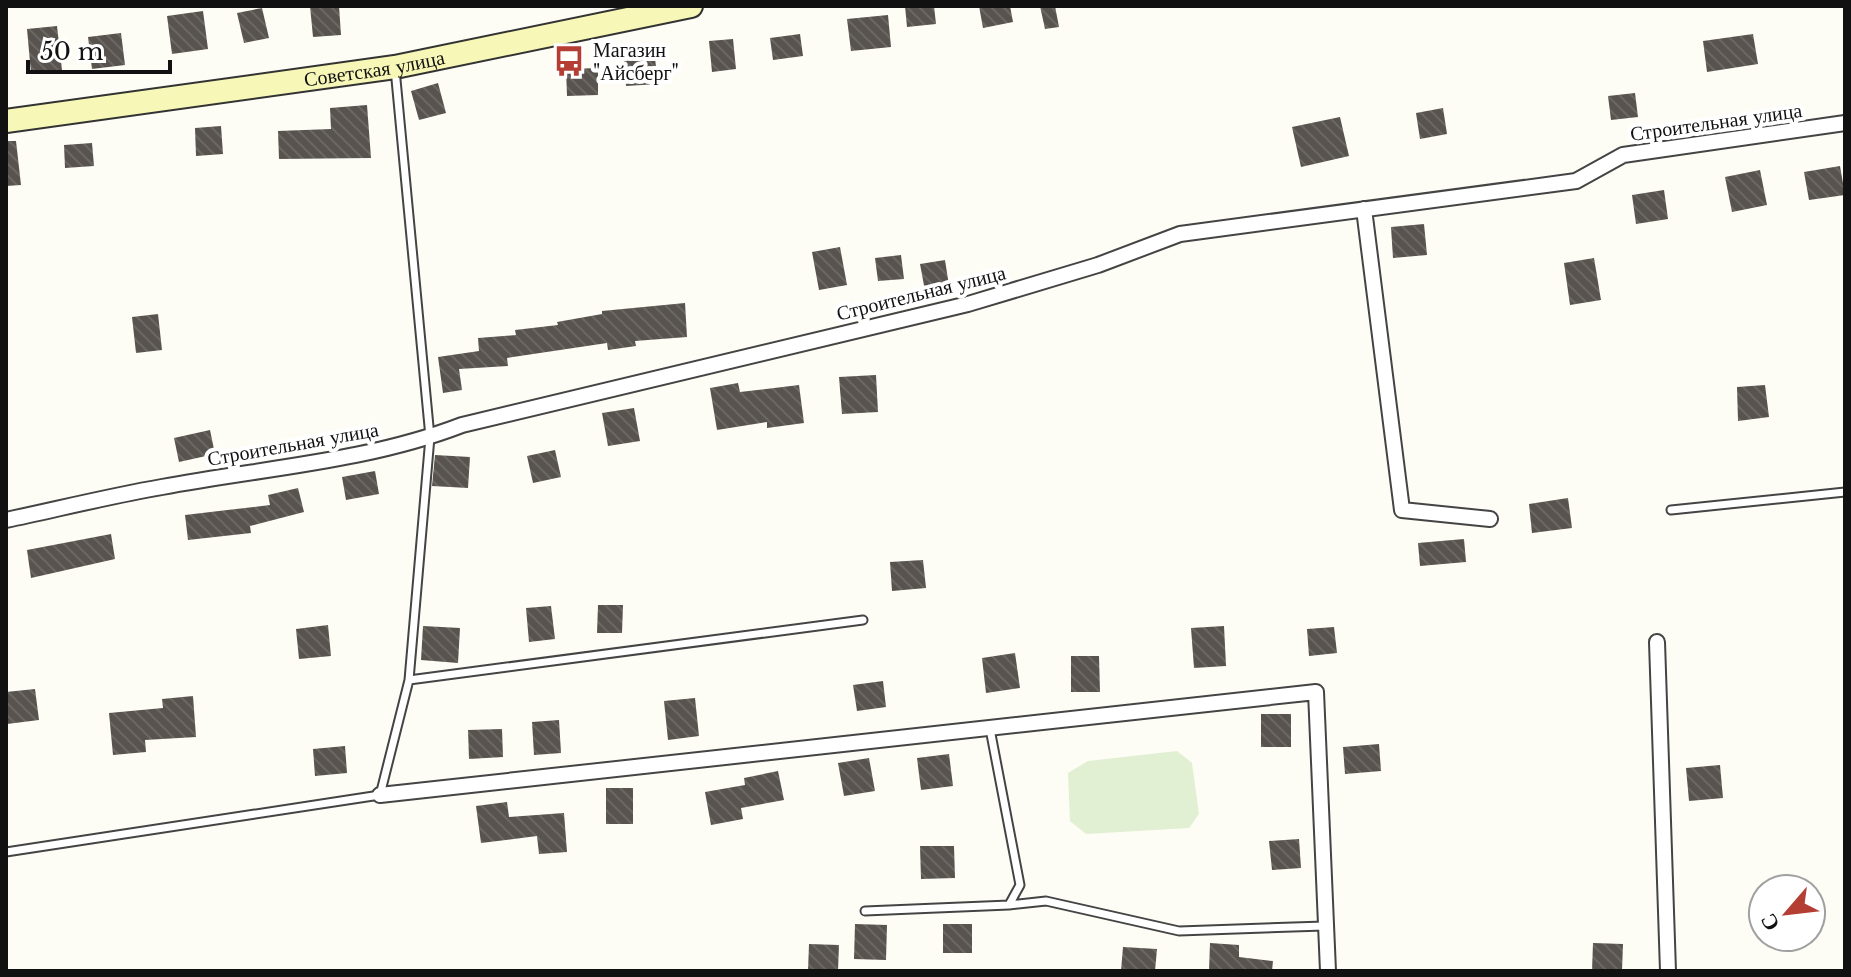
<svg xmlns="http://www.w3.org/2000/svg" width="1851" height="977" font-family="'Libre Baskerville',serif">
	<defs>
		<pattern id="building-back-hatch" width="6" height="6" patternUnits="userSpaceOnUse" patternTransform="scale(2)"><rect width="6" height="6" fill="#58534e"/><path d="M-1 5l2 2M0 0l6 6M5-1l2 2" fill="none" stroke="#6b6763"/></pattern>
	</defs>
	<rect width="100%" height="100%" fill="#fefdf5"/>
	<path fill="#e1efd2" d="M 1177,751 L 1192,763 L 1199,814 L 1189,828 L 1086,834 L 1070,821 L 1068,773 L 1088,761 Z"/>
	<path fill="url(#building-back-hatch)" d="M 310,6 L 339,6 L 341,35 L 313,37 Z
		M 905,6 L 934,6 L 936,24 L 907,27 Z
		M 979,6 L 1010,6 L 1013,22 L 983,28 Z
		M 1040,6 L 1055,6 L 1059,27 L 1045,29 Z
		M 262,8 L 269,38 L 244,43 L 237,13 Z
		M 203,11 L 208,49 L 172,54 L 167,16 Z
		M 888,15 L 891,47 L 851,51 L 847,19 Z
		M 57,26 L 62,70 L 31,73 L 27,29 Z
		M 121,33 L 125,65 L 92,69 L 88,37 Z
		M 800,34 L 803,56 L 773,60 L 770,38 Z
		M 1753,34 L 1758,64 L 1707,72 L 1703,41 Z
		M 733,39 L 736,69 L 712,72 L 709,41 Z
		M 655,58 L 658,84 L 626,86 L 624,61 Z
		M 598,68 L 598,95 L 567,96 L 566,69 Z
		M 438,83 L 446,113 L 419,120 L 411,91 Z
		M 1635,93 L 1638,117 L 1611,120 L 1608,96 Z
		M 367,105 L 371,158 L 279,159 L 278,131 L 331,129 L 330,108 Z
		M 1443,108 L 1447,134 L 1420,139 L 1416,113 Z
		M 1340,117 L 1349,156 L 1301,167 L 1292,127 Z
		M 221,126 L 223,154 L 196,156 L 195,128 Z
		M 6,141 L 16,141 L 21,185 L 6,186 Z
		M 92,143 L 94,166 L 65,168 L 64,145 Z
		M 1840,166 L 1845,195 L 1809,200 L 1804,172 Z
		M 1760,170 L 1767,205 L 1732,212 L 1725,177 Z
		M 1664,190 L 1668,219 L 1636,224 L 1632,195 Z
		M 1424,224 L 1427,255 L 1393,258 L 1391,227 Z
		M 840,247 L 847,285 L 819,290 L 812,252 Z
		M 901,255 L 904,279 L 878,281 L 875,258 Z
		M 1594,258 L 1601,300 L 1570,305 L 1564,263 Z
		M 945,260 L 950,292 L 926,296 L 920,264 Z
		M 685,303 L 687,337 L 635,341 L 636,346 L 608,350 L 607,343 L 507,358 L 508,366 L 459,369 L 462,390 L 443,393 L 438,357 L 479,351 L 478,338 L 516,335 L 515,330 L 558,325 L 557,322 L 602,314 L 602,311 Z
		M 158,314 L 162,350 L 136,353 L 132,317 Z
		M 876,375 L 878,412 L 842,414 L 839,377 Z
		M 738,383 L 740,392 L 799,385 L 804,423 L 767,428 L 767,422 L 717,430 L 710,388 Z
		M 1765,385 L 1769,417 L 1738,421 L 1737,387 Z
		M 634,408 L 640,441 L 608,446 L 602,413 Z
		M 210,430 L 215,454 L 179,462 L 174,438 Z
		M 555,450 L 561,477 L 533,483 L 527,456 Z
		M 435,455 L 470,457 L 468,488 L 432,486 Z
		M 375,471 L 379,494 L 346,500 L 342,477 Z
		M 298,488 L 304,512 L 250,526 L 251,533 L 188,540 L 185,515 L 270,505 L 268,495 Z
		M 1568,498 L 1572,528 L 1532,533 L 1529,504 Z
		M 111,534 L 115,559 L 31,578 L 27,550 Z
		M 1464,539 L 1466,562 L 1420,566 L 1418,543 Z
		M 923,560 L 926,588 L 892,591 L 890,562 Z
		M 598,605 L 623,605 L 622,633 L 597,633 Z
		M 551,606 L 555,639 L 529,642 L 526,608 Z
		M 328,625 L 331,656 L 299,659 L 296,629 Z
		M 423,626 L 460,628 L 458,663 L 421,660 Z
		M 1224,626 L 1226,666 L 1194,668 L 1191,628 Z
		M 1334,627 L 1337,653 L 1309,656 L 1307,629 Z
		M 1015,653 L 1020,688 L 986,693 L 982,658 Z
		M 1071,656 L 1099,656 L 1100,692 L 1071,692 Z
		M 883,681 L 886,707 L 857,711 L 853,685 Z
		M 35,689 L 39,720 L 7,724 L 6,692 Z
		M 193,696 L 196,737 L 145,740 L 146,752 L 113,755 L 109,713 L 163,708 L 162,699 Z
		M 695,698 L 699,736 L 668,740 L 664,701 Z
		M 1261,714 L 1291,714 L 1291,747 L 1261,747 Z
		M 559,720 L 561,753 L 534,755 L 532,722 Z
		M 502,729 L 503,757 L 469,759 L 468,730 Z
		M 1379,744 L 1381,771 L 1345,774 L 1343,747 Z
		M 345,746 L 347,773 L 315,776 L 313,749 Z
		M 949,754 L 953,786 L 921,790 L 917,758 Z
		M 869,758 L 875,791 L 844,796 L 838,763 Z
		M 1720,765 L 1723,798 L 1689,801 L 1686,768 Z
		M 778,771 L 784,800 L 741,808 L 743,819 L 711,825 L 705,792 L 745,785 L 744,778 Z
		M 606,788 L 633,788 L 633,824 L 606,824 Z
		M 507,802 L 509,817 L 564,813 L 567,852 L 539,854 L 537,836 L 481,843 L 476,806 Z
		M 1299,839 L 1301,868 L 1272,870 L 1269,841 Z
		M 920,846 L 954,846 L 955,878 L 921,879 Z
		M 855,924 L 887,925 L 886,960 L 854,959 Z
		M 943,924 L 972,924 L 972,953 L 943,953 Z
		M 1210,943 L 1239,945 L 1239,957 L 1273,961 L 1272,971 L 1209,971 Z
		M 1593,943 L 1623,944 L 1622,971 L 1592,971 Z
		M 809,944 L 839,945 L 838,971 L 808,971 Z
		M 1123,947 L 1157,949 L 1155,971 L 1121,971 Z"/>
	<g fill="none" stroke-linecap="round" stroke-linejoin="round">
		<defs>
			<path id="lane" d="M 1671,510 L 1845,492
				M 409,680 L 863,620
				M 6,852 L 380,795 L 409,680 L 430,437 L 395,69
				M 1009,905 L 1046,901 L 1179,931 L 1324,926
				M 865,911 L 1009,905 L 1020,885 L 990,729"/>
			<path id="street" d="M 1364,209 L 1402,510 L 1490,519
				M 6,520 C 58,509 110,496 162,487 C 262,468 366,462 462,425 L 968,304 L 1098,265 L 1180,234 L 1576,181 L 1623,155 L 1845,123
				M 1657,642 L 1668,971
				M 380,795 L 1316,692 L 1328,971"/>
			<g id="secondary">
				<path id="s1" d="M 6,121 L 395,67 L 691,6"/>
			</g>
		</defs>
		<use href="#lane" stroke="#444" stroke-width="11"/>
		<use href="#street" stroke="#444" stroke-width="18"/>
		<use href="#secondary" stroke="#333" stroke-width="26"/>
		<use href="#lane" stroke="#fff" stroke-width="7"/>
		<use href="#street" stroke="#fff" stroke-width="14"/>
		<use href="#secondary" stroke="#f7f8b7" stroke-width="22"/>
	</g>
	<defs>
		<symbol id="bus-bare" viewBox="-9 -9 18 18"><path d="M-5-6H5V4H4V6H2V4H-2V6H-4V4H-5ZM-3.5-4V0h7V-4ZM-3.5 1.2v1.5H-2V1.2ZM2 1.2v1.5H3.5V1.2Z" fill="#b53e34" stroke="#fff" stroke-width="2.5" paint-order="stroke"/></symbol>
	</defs>
	<g fill-rule="evenodd">
		<use href="#bus-bare" x="547" y="39" width="44" height="44"/>
	</g>
	<g text-anchor="middle" dominant-baseline="central" stroke-width="8" stroke-linejoin="round" paint-order="stroke">
		<g font-size="20" fill="#111" stroke="#fff" text-anchor="start">
			<text x="593" y="50">Магазин<tspan x="593" dy="23">"Айсберг"</tspan></text>
		</g>
		<g font-size="20" fill="#111" stroke="#fff">
			<text stroke="none"><textPath href="#s1" startOffset="372">Советская улица</textPath></text>
			<text transform="translate(1716 122) rotate(-8)">Строительная улица</text>
			<text transform="translate(921 293) rotate(-14)">Строительная улица</text>
			<text transform="translate(293 444) rotate(-10)">Строительная улица</text>
		</g>
	</g>
	<rect width="1851" height="977" fill="none" stroke="#111111" stroke-width="16"/>
	<g transform="translate(1787 913) rotate(242)"><circle r="38" fill="#ffffff" stroke="#a0a0a0" stroke-width="2"/>
	<path d="M0-6L14 30L0 20L-14 30Z" fill="#b53e34"/>
	<text y="-12" font-size="22" font-weight="bold" text-anchor="middle" fill="#111111">С</text>
	</g>
	<path d="M28 60v12h142v-12" fill="none" stroke="#111111" stroke-width="4"/>
	<text x="40" y="60" font-size="24" fill="#111111" stroke="#ffffff" stroke-width="6" paint-order="stroke">50 m</text>
</svg>
